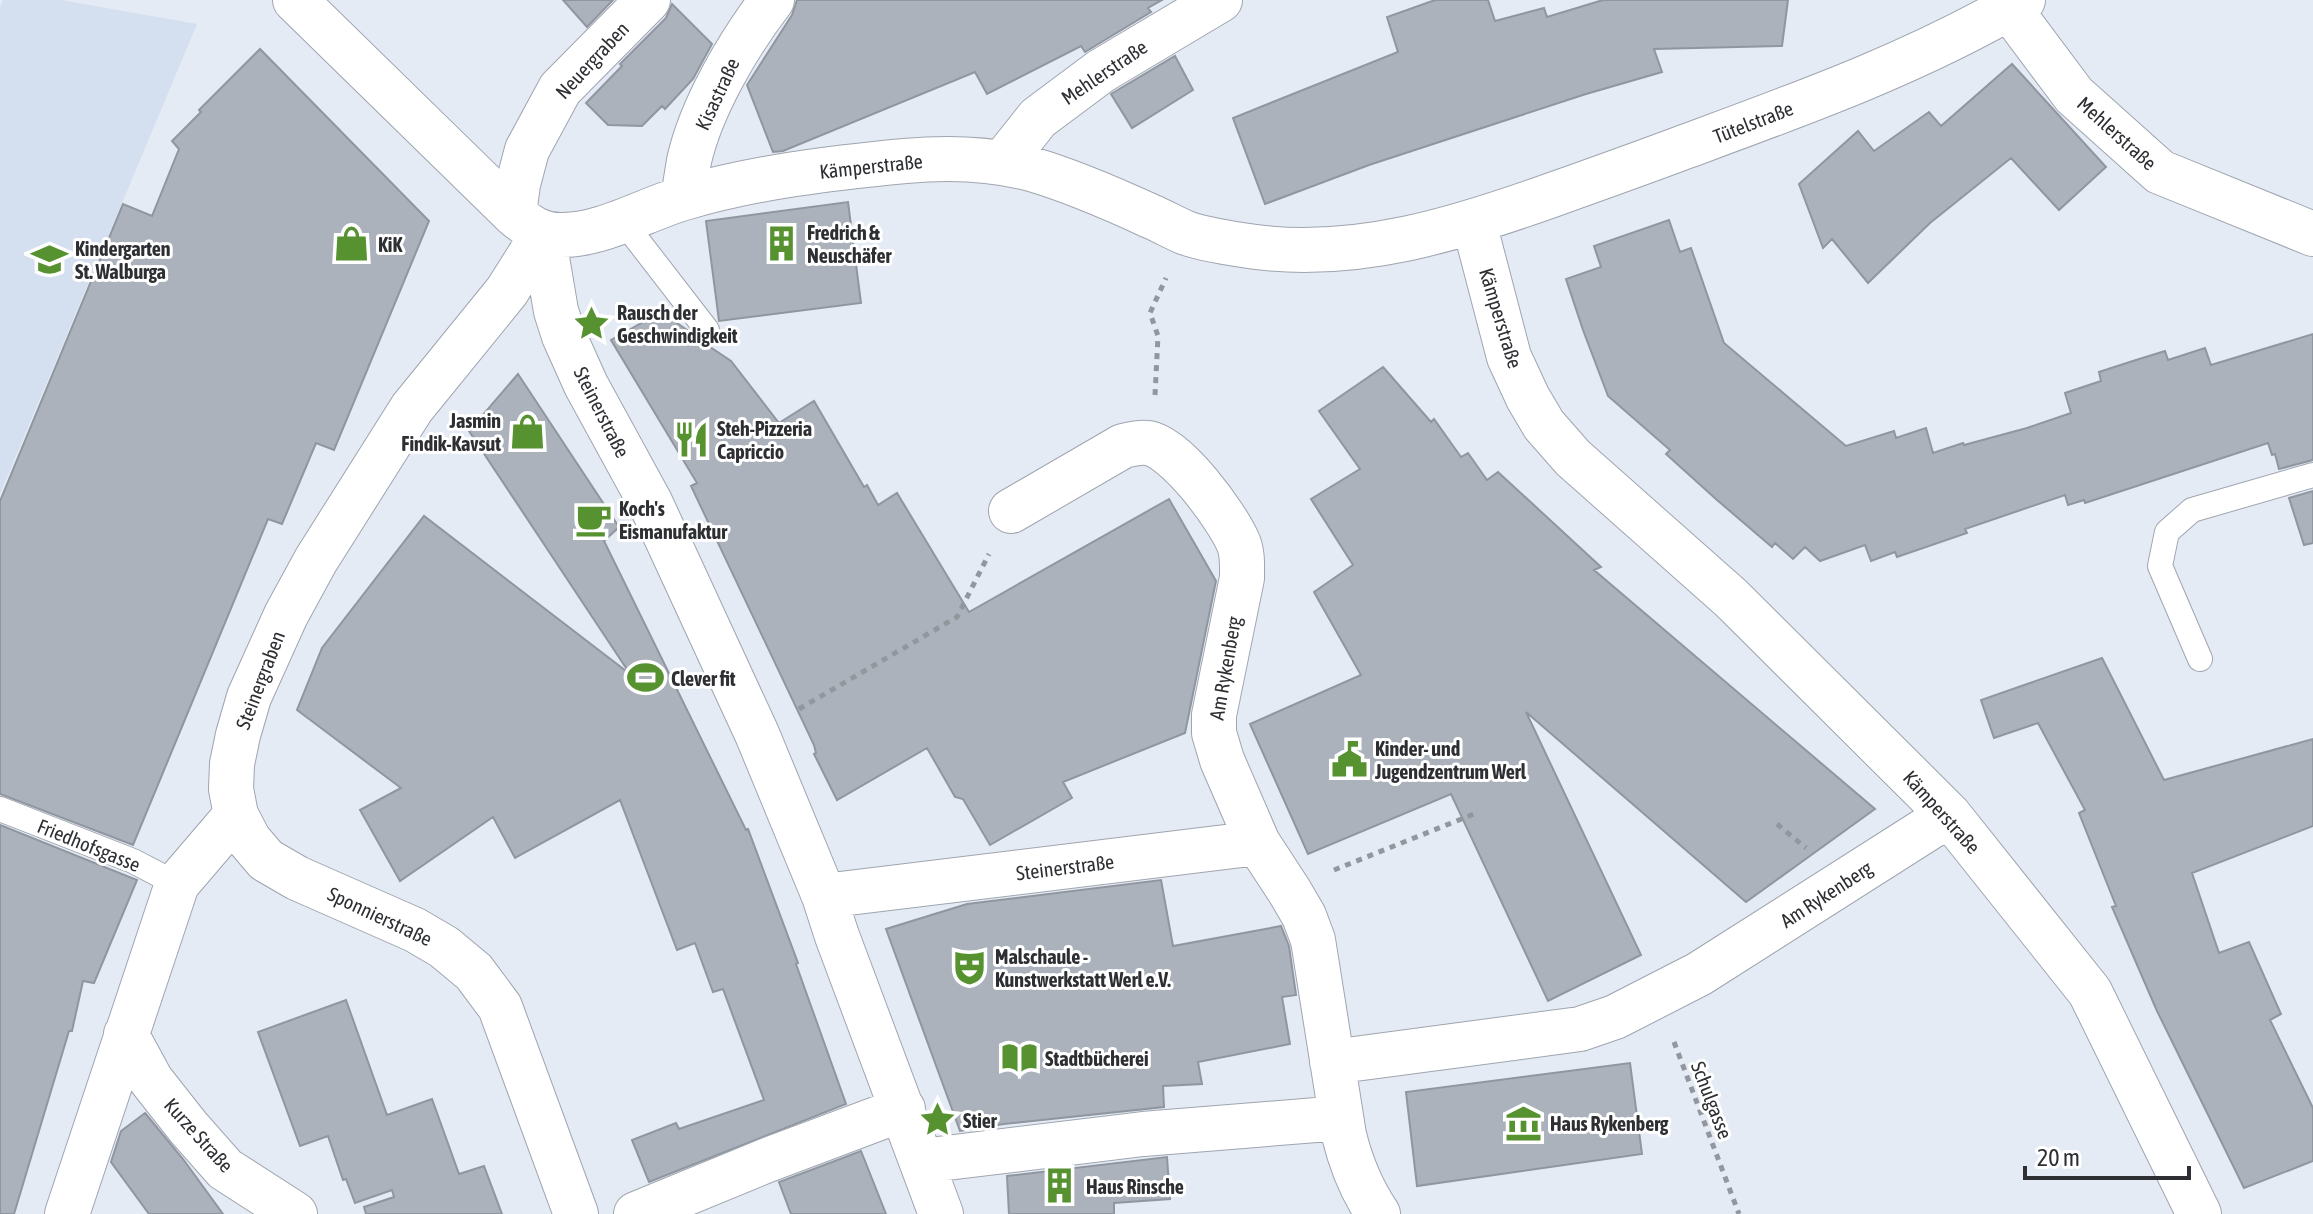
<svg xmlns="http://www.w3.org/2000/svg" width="2313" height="1214" font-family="'Asap Condensed',sans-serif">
	<rect width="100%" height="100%" fill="#e4ebf5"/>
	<path fill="#d4dfef" d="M 3,0 L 61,0 L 197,24 L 0,494 L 0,7 Z"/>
	<path fill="#abb2bb" stroke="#90969f" stroke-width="2" d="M 563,0 L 613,0 L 587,27 Z
		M 797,0 L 1162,0 L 1148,8 L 1151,12 L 1085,52 L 1081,46 L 987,94 L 975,72 L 783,151 L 773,152 L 747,85 L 792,15 Z
		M 1435,0 L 1488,0 L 1495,21 L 1544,8 L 1547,17 L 1603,0 L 1788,0 L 1782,46 L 1654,49 L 1662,72 L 1586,94 L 1369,165 L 1265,204 L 1233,118 L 1398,52 L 1387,17 Z
		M 672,4 L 712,44 L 693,79 L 665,109 L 662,106 L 642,126 L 608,125 L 586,103 L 622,66 L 620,64 L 666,18 Z
		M 260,49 L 429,221 L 334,450 L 316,443 L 282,524 L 268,519 L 133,845 L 0,794 L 0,501 L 123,204 L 152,216 L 179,149 L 172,141 L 201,112 L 199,110 Z
		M 1175,56 L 1193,90 L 1132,128 L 1111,94 Z
		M 2012,64 L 2106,167 L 2059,210 L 2011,158 L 1930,223 L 1868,283 L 1832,239 L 1823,248 L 1799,184 L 1858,131 L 1874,151 L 1929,112 L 1941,126 Z
		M 848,202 L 861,303 L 719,321 L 706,221 Z
		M 1669,220 L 1680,252 L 1691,248 L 1724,343 L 1846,446 L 1894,431 L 1896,438 L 1926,428 L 1933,453 L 1963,443 L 1964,445 L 2027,428 L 2071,413 L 2065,393 L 2101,381 L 2099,372 L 2136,360 L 2165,351 L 2168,360 L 2205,348 L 2211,365 L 2313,334 L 2313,460 L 2279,469 L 2275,454 L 2272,455 L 2268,443 L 2085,503 L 2084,500 L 2068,505 L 2065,495 L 1965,529 L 1967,533 L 1897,557 L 1895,552 L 1871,561 L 1865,545 L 1820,561 L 1805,547 L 1793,559 L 1775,543 L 1772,547 L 1717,500 L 1666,454 L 1670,450 L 1608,396 L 1583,330 L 1566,279 L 1601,267 L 1594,246 Z
		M 661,312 L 690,332 L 701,343 L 707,345 L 731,361 L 779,423 L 814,401 L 864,487 L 867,485 L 878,505 L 897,493 L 969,612 L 1169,499 L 1216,581 L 1185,733 L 1063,782 L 1072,798 L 990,845 L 963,799 L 955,797 L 927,748 L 837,800 L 814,754 L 816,753 L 814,745 L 691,486 L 697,483 L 611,340 Z
		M 1383,367 L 1431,422 L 1434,419 L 1461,457 L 1468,453 L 1487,480 L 1498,472 L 1601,567 L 1594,570 L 1875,809 L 1746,902 L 1526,712 L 1641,955 L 1548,1001 L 1451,794 L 1308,854 L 1250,724 L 1361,675 L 1314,592 L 1353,565 L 1311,499 L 1360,469 L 1319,411 Z
		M 518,374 L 619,527 L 604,541 L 746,830 L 748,829 L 798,963 L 796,964 L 846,1104 L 649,1182 L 632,1140 L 676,1123 L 679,1129 L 764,1100 L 723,989 L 713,992 L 695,943 L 677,950 L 620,800 L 515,858 L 493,817 L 400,881 L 360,810 L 401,788 L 297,710 L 322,648 L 424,516 L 630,674 L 469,431 Z
		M 2313,491 L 2313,543 L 2304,545 L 2289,498 Z
		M 2102,658 L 2164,780 L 2313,739 L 2313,826 L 2192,873 L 2219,953 L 2249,942 L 2281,1014 L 2270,1020 L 2313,1108 L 2313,1161 L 2244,1188 L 2157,1011 L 2112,907 L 2116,906 L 2079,813 L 2085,810 L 2038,723 L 1994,738 L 1981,700 Z
		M 0,825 L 137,880 L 94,983 L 83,981 L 72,1031 L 69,1031 L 14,1214 L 0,1214 Z
		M 1161,880 L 1173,946 L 1281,926 L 1289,946 L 1296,995 L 1282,997 L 1290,1044 L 1198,1062 L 1202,1084 L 1163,1086 L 1164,1107 L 1004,1124 L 960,1131 L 886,929 L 967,904 Z
		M 346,1000 L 387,1115 L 432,1099 L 459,1174 L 484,1166 L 502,1214 L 366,1214 L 364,1207 L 394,1197 L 392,1190 L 355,1203 L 346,1179 L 343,1180 L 328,1136 L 300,1146 L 258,1032 Z
		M 1630,1063 L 1642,1154 L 1417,1186 L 1406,1092 Z
		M 145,1113 L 183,1159 L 223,1214 L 149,1214 L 111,1162 L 121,1131 Z
		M 861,1151 L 886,1214 L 791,1214 L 779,1182 Z
		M 1167,1157 L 1170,1199 L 1114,1203 L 1114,1214 L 1009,1214 L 1007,1176 Z"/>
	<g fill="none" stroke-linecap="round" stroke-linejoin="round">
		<defs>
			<path id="lane" d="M 622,220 L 707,330
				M 2200,659 L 2160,566 L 2167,532 L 2192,510 L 2313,475
				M 0,809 L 133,861 L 177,884"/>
			<path id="street" d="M 295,0 L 514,214 C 529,227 542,236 563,235 C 603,235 646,209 684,198 C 755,177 831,168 905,161 C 947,157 990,158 1031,169 C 1072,181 1111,198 1150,216 C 1162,221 1174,228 1186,233 C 1207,240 1234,244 1256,247 C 1358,260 1457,229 1552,195 C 1597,179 1642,163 1687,146 C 1801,104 1918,62 2023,0
				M 2007,0 L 2009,8 L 2074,95 L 2160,172 L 2313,234
				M 1003,162 L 1038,118 L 1101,71 L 1220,0
				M 683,198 C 685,186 687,173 689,161 C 701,107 739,43 772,0
				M 514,214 L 518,184 L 527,150 L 560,89 L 648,0
				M 1474,223 L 1509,357 L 1528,398 L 1544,425 L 1573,458 L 1731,598 L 1949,815 L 2090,992 L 2199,1214
				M 543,234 L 507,291 L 412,408 L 316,560 L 286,615 L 249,697 L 238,735 L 232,764 L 231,789 L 236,815 L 249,840 L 266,860 L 297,878 L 415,930 L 444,947 L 474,972 L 500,1007 L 576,1214
				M 543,234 L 556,311 L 564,336 L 586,385 L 650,502 L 757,734 L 824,896 L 837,936 L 941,1214
				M 1011,511 L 1123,446 C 1131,444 1140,442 1148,443 C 1177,448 1226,515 1238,542 C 1243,553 1242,566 1242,578 L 1214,715 L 1214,733 L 1222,760 L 1258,843 L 1290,892 L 1304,916 L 1313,940 L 1344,1135 C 1351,1164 1361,1189 1378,1214
				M 824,896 L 1258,843
				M 126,1034 L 151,1080 L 188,1127 L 225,1169 L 295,1214
				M 1332,1062 L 1580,1029 L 1615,1017 L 1699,974 L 1949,815
				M 922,1161 L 1143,1134 L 1341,1118
				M 67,1214 L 177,884 L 236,815
				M 636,1214 L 765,1161 L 903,1109"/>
		</defs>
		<use href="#lane" stroke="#9fa5af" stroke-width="26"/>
		<use href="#street" stroke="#9fa5af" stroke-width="46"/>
		<path stroke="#92979e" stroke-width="5" stroke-dasharray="6 6" stroke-linecap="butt" d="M 1155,395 L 1158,336 L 1150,313 L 1166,278
			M 799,709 L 957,617 L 989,554
			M 1777,824 L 1806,848
			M 1334,870 L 1474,814
			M 1674,1042 L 1739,1214"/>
		<use href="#lane" stroke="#fff" stroke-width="24"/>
		<use href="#street" stroke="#fff" stroke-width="44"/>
	</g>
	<defs>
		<symbol id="building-bare" viewBox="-9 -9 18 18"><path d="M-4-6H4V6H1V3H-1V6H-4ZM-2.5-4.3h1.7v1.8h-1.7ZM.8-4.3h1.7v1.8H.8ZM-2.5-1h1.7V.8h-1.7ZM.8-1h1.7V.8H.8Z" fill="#579230" stroke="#fff" stroke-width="2.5" paint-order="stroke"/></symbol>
		<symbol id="shop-bare" viewBox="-9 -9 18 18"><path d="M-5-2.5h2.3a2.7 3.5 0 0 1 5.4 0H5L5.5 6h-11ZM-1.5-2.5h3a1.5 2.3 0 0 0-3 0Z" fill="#579230" stroke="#fff" stroke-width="2.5" paint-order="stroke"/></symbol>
		<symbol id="school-bare" viewBox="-9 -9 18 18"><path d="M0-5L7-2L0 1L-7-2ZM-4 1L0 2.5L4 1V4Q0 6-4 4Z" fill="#579230" stroke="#fff" stroke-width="2.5" paint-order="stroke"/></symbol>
		<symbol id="sight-bare" viewBox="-9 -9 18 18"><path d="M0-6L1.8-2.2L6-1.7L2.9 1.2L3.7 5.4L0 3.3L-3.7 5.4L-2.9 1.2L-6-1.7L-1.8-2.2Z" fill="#579230" stroke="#fff" stroke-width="2.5" paint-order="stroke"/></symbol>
		<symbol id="restaurant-bare" viewBox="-9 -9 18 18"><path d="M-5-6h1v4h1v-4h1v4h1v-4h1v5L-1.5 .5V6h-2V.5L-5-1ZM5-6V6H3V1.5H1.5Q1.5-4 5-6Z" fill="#579230" stroke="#fff" stroke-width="2.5" paint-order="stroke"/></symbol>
		<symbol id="cafe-bare" viewBox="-9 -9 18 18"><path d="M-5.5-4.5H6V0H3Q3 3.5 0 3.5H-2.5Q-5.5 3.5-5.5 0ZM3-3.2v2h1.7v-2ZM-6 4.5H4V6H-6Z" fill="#579230" stroke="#fff" stroke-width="2.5" paint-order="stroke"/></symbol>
		<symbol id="stadium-bare" viewBox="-9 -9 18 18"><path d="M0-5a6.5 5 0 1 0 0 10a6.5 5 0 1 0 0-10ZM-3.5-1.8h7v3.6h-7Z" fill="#579230" stroke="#fff" stroke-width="2.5" paint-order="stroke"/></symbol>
		<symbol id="civic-bare" viewBox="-9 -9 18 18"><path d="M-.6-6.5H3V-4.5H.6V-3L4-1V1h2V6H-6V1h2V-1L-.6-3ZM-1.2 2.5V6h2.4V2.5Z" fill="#579230" stroke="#fff" stroke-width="2.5" paint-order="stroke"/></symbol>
		<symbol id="theatre-bare" viewBox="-9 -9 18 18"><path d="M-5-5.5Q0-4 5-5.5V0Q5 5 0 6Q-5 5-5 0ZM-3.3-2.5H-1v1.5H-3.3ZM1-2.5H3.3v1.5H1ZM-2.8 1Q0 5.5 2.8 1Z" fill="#579230" stroke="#fff" stroke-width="2.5" paint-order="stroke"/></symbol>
		<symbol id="library-bare" viewBox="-9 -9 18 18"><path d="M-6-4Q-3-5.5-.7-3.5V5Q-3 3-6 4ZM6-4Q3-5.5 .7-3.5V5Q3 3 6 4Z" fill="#579230" stroke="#fff" stroke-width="2.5" paint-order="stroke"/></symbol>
		<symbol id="museum-bare" viewBox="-9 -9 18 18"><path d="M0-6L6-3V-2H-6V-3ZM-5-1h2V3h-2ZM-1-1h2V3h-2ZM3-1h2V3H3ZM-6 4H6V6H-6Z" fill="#579230" stroke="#fff" stroke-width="2.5" paint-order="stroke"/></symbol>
	</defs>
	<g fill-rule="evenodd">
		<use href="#building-bare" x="756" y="218" width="51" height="51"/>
		<use href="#shop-bare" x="326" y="218" width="51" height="51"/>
		<use href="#school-bare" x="24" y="234" width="51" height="51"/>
		<use href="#sight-bare" x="566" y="298" width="51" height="51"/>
		<use href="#shop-bare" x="502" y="406" width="51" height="51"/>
		<use href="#restaurant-bare" x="666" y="414" width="51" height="51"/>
		<use href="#cafe-bare" x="568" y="494" width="51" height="51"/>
		<use href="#stadium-bare" x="620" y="652" width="51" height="51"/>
		<use href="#civic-bare" x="1324" y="734" width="51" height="51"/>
		<use href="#theatre-bare" x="944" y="942" width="51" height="51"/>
		<use href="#library-bare" x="994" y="1032" width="51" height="51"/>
		<use href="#sight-bare" x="912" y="1094" width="51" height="51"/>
		<use href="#museum-bare" x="1498" y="1098" width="51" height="51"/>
		<use href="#building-bare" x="1034" y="1160" width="51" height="51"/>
	</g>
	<g text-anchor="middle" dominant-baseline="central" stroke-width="6" stroke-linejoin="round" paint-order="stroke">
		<g font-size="20" fill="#2d2f33" stroke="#fff">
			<text transform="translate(592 60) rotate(-47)">Neuergraben</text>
			<text transform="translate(1104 72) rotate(-34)">Mehlerstraße</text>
			<text transform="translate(717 94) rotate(-65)">Kisastraße</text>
			<text transform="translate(1753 122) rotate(-21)">Tütelstraße</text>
			<text transform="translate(2117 133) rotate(42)">Mehlerstraße</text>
			<text transform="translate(871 166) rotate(-6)">Kämperstraße</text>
			<text transform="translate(1501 318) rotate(73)">Kämperstraße</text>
			<text transform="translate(602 412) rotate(63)">Steinerstraße</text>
			<text transform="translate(1225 668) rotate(-80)">Am Rykenberg</text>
			<text transform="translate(260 680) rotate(-69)">Steinergraben</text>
			<text transform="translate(1942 812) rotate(48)">Kämperstraße</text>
			<text transform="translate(89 845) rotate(22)">Friedhofsgasse</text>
			<text transform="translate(1065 867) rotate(-7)">Steinerstraße</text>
			<text transform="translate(1826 894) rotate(-33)">Am Rykenberg</text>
			<text transform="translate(380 916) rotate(25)">Sponnierstraße</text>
			<text transform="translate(1712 1100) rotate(69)">Schulgasse</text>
			<text transform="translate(199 1135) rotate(48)">Kurze Straße</text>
		</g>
		<g font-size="20" font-weight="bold" fill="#2d2f33" stroke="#fff" text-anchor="start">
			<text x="807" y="232">Fredrich &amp;<tspan x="807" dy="23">Neuschäfer</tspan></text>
			<text x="378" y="244">KiK</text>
			<text x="75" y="248">Kindergarten<tspan x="75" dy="23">St. Walburga</tspan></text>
			<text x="617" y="312">Rausch der<tspan x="617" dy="23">Geschwindigkeit</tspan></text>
			<text x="501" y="420" text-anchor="end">Jasmin<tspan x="501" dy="23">Findik-Kavsut</tspan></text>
			<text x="717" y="428">Steh-Pizzeria<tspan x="717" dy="23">Capriccio</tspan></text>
			<text x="619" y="508">Koch's<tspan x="619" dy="23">Eismanufaktur</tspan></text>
			<text x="671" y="678">Clever fit</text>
			<text x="1375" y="748">Kinder- und<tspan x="1375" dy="23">Jugendzentrum Werl</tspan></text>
			<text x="995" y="956">Malschaule -<tspan x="995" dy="23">Kunstwerkstatt Werl e.V.</tspan></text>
			<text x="1045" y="1058">Stadtbücherei</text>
			<text x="963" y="1120">Stier</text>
			<text x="1550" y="1123">Haus Rykenberg</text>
			<text x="1086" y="1186">Haus Rinsche</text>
		</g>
	</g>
	<path d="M2025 1166v12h164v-12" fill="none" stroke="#2d2f33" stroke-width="4"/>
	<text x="2037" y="1166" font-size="24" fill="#2d2f33" stroke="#ffffff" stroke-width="6" paint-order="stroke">20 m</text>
</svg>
